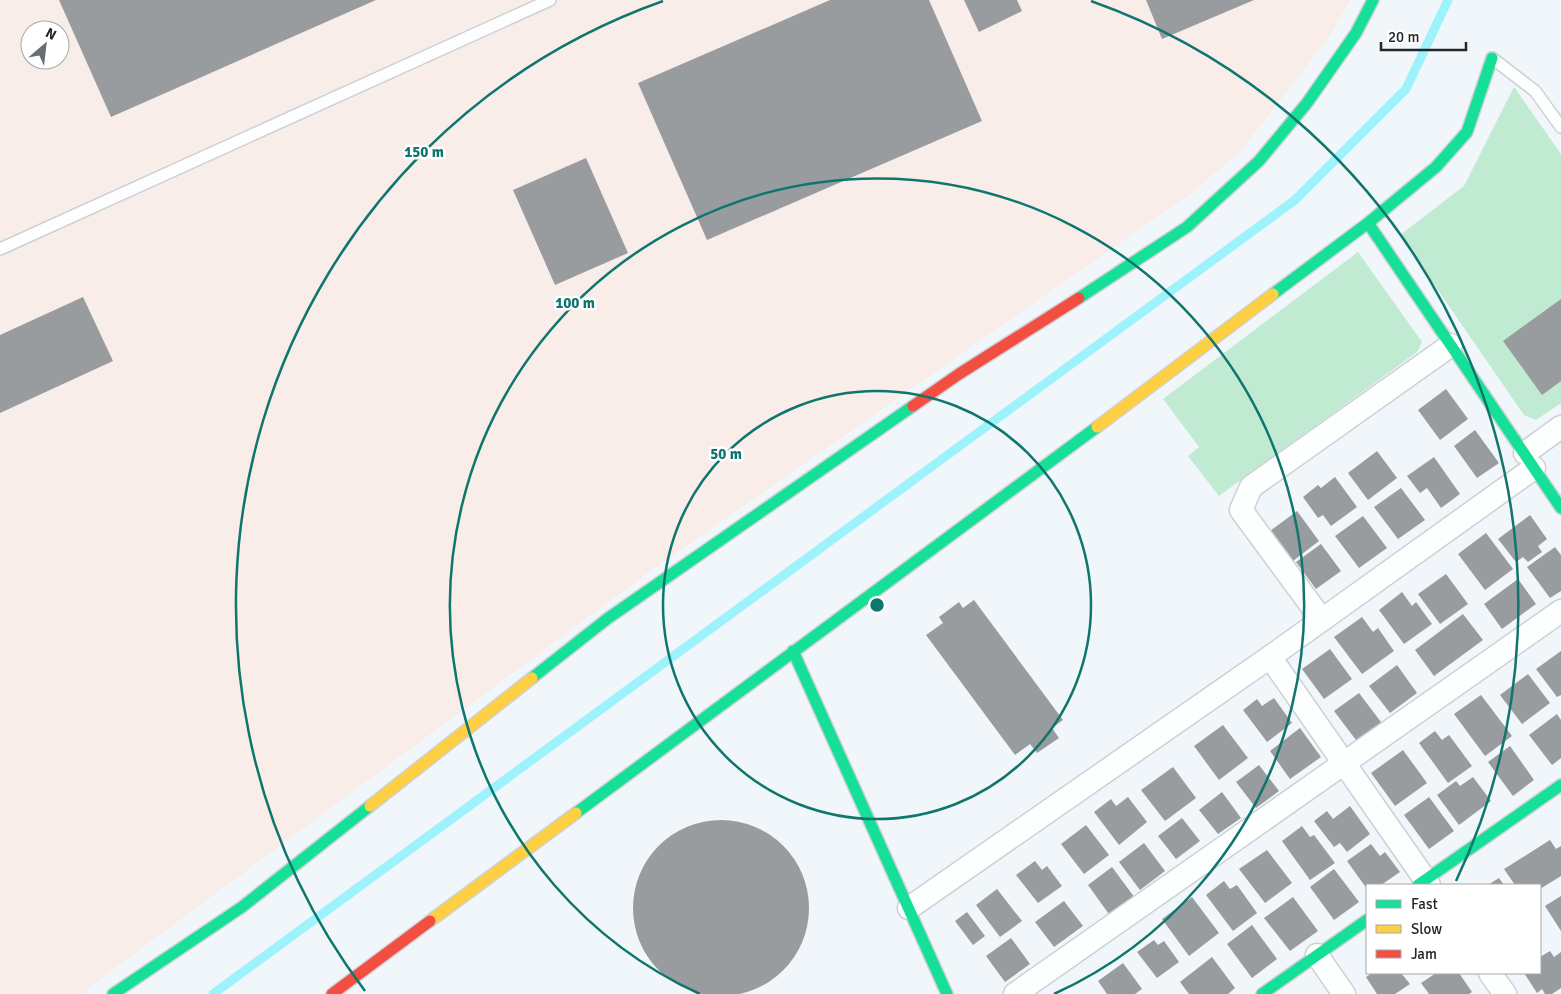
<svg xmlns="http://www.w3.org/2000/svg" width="1561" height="994" font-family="Signika,sans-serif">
	<rect width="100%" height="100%" fill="#f1f6fb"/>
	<path fill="#f8ede9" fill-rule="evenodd" d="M 0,0 L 1350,0 L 1329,37 L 1239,153 L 1190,194 L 642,577 L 107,974 L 82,994 L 0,994 ZM 30,30 L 60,30 L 60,60 L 30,60 Z"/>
	<path fill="#c0ead1" d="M 1514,87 L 1561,154 L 1561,403 L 1536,420 L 1524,415 L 1400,235 L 1464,186 Z
		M 1358,252 L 1422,342 L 1417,352 L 1219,496 L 1188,456 L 1199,447 L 1163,399 Z"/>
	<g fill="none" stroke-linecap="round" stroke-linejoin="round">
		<path stroke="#9df2fc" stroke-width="9" d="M 213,994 L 1295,200 L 1406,89 L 1448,0"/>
	</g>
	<path fill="#989c9f" d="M 59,0 L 376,0 L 111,117 Z
		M 830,0 L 929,0 L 982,121 L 707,240 L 638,83 Z
		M 964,0 L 1017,0 L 1022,11 L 979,32 Z
		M 1146,0 L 1254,0 L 1162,39 Z
		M 586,158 L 628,253 L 555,285 L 513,190 Z
		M 83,297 L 113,361 L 0,413 L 0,335 Z
		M 1561,299 L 1561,381 L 1542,395 L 1503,341 Z
		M 1446,389 L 1468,419 L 1440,440 L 1418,410 Z
		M 1475,430 L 1499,463 L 1477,478 L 1454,446 Z
		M 1377,451 L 1397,478 L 1368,500 L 1348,473 Z
		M 1434,457 L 1460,494 L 1441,508 L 1427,488 L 1420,493 L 1407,476 Z
		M 1335,477 L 1357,507 L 1331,526 L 1323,515 L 1318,518 L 1303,497 L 1318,485 L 1321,488 Z
		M 1401,488 L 1425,520 L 1398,539 L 1374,507 Z
		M 1297,511 L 1319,541 L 1293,561 L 1270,531 Z
		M 1530,515 L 1547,539 L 1538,546 L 1542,552 L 1528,562 L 1523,557 L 1516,562 L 1498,539 Z
		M 1363,516 L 1387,548 L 1359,568 L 1335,536 Z
		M 1486,533 L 1513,569 L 1485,590 L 1458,554 Z
		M 1321,544 L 1341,571 L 1316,589 L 1296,562 Z
		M 1555,547 L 1561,555 L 1561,591 L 1550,598 L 1527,567 Z
		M 1446,574 L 1468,604 L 1440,624 L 1418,594 Z
		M 1518,579 L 1536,604 L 1502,629 L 1484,604 Z
		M 1402,592 L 1412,606 L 1416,602 L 1432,624 L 1404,644 L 1379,610 Z
		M 974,600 L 1063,720 L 1052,728 L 1059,738 L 1037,753 L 1030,744 L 1015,755 L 926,635 L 943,623 L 939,617 L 959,602 L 963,608 Z
		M 1463,614 L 1483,640 L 1434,676 L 1415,650 Z
		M 1362,617 L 1373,632 L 1378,628 L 1394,651 L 1362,674 L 1334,637 Z
		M 1330,649 L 1352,679 L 1324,699 L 1302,669 Z
		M 1561,651 L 1561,695 L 1557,697 L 1536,669 Z
		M 1397,665 L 1417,693 L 1390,713 L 1369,686 Z
		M 1528,674 L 1550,703 L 1522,724 L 1500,695 Z
		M 1359,693 L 1384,726 L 1359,744 L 1334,711 Z
		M 1481,695 L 1512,736 L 1485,756 L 1454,714 Z
		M 1274,698 L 1292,723 L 1267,742 L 1243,710 L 1257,699 L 1262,706 Z
		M 1557,714 L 1561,720 L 1561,758 L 1552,765 L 1529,735 Z
		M 1223,725 L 1248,758 L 1219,780 L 1194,746 Z
		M 1300,728 L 1321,757 L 1290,779 L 1270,751 Z
		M 1435,731 L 1442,740 L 1449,735 L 1472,766 L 1448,783 L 1419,743 Z
		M 1510,746 L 1534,780 L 1513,796 L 1488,762 Z
		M 1403,750 L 1427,783 L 1395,806 L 1371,773 Z
		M 1259,765 L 1279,791 L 1256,808 L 1236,782 Z
		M 1173,767 L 1196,798 L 1165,821 L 1141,790 Z
		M 1473,777 L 1491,801 L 1459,825 L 1437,795 L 1456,781 L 1460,786 Z
		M 1222,792 L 1241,818 L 1218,834 L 1199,810 Z
		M 1128,797 L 1147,822 L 1119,845 L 1094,812 L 1111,799 L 1116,806 Z
		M 1429,797 L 1454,831 L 1429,849 L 1404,815 Z
		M 1350,806 L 1370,834 L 1347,852 L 1340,843 L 1334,847 L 1314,821 L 1327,811 L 1333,819 Z
		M 1182,818 L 1200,841 L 1176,859 L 1158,836 Z
		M633 908a88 88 0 1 1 176 0a88 88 0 1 1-176 0Z
		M 1086,825 L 1109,855 L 1084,874 L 1061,844 Z
		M 1302,826 L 1310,837 L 1314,835 L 1335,863 L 1310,880 L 1282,841 Z
		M 1550,840 L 1556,849 L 1561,846 L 1561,876 L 1540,889 L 1540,885 L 1515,885 L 1504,869 Z
		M 1144,843 L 1165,871 L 1140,890 L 1119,862 Z
		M 1371,844 L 1380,856 L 1385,852 L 1400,872 L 1381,885 L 1367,885 L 1367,889 L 1347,861 Z
		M 1267,850 L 1292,883 L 1265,903 L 1239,869 Z
		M 1035,861 L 1042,870 L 1047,866 L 1062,886 L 1038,903 L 1016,875 Z
		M 1112,867 L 1135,898 L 1111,917 L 1088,885 Z
		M 1334,869 L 1359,902 L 1334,920 L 1310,887 Z
		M 1499,878 L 1504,885 L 1488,885 Z
		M 1224,881 L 1230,889 L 1237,885 L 1257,913 L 1233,931 L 1206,895 Z
		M 997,889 L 1022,921 L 1000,937 L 976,905 Z
		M 1561,896 L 1561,931 L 1545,906 Z
		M 1192,897 L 1219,933 L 1189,956 L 1162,919 Z
		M 1293,897 L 1318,931 L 1290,951 L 1264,918 Z
		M 1064,901 L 1083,926 L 1054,947 L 1035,922 Z
		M 967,912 L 985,936 L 973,945 L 955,921 Z
		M 1252,925 L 1277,959 L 1252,978 L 1227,944 Z
		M 1011,938 L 1030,964 L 1005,982 L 986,956 Z
		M 1154,940 L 1158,945 L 1164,941 L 1179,962 L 1157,978 L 1137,952 Z
		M 1550,951 L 1554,957 L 1561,952 L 1561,988 L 1552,994 L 1545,994 L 1542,989 L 1537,993 L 1524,973 L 1540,973 L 1540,957 Z
		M 1212,957 L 1235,988 L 1228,994 L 1189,994 L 1180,982 Z
		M 1123,963 L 1142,989 L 1135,994 L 1107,994 L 1098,981 Z
		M 1372,973 L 1401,973 L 1410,984 L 1395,994 L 1377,994 L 1366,977 Z
		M 1436,973 L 1459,973 L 1472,992 L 1469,994 L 1429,994 L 1421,983 Z"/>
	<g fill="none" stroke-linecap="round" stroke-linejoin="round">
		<defs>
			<path id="lane" d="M 1492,58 L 1535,91 L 1561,127
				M 0,249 L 550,0"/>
			<path id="street" d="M 1525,453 L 1561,427
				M 1322,620 L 1241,510 L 1251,487 L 1451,345
				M 1270,657 L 1429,885
				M 909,908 L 1270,657 L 1534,468
				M 1317,955 L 1344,994
				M 1490,973 L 1505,994
				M 1015,994 L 1561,611"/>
			<path id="fast" d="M 1368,223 L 1561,508
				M 1273,294 L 1368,223 L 1436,167 L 1467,132 L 1492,58
				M 1079,298 L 1187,227 L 1259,161 L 1307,103 L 1356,33 L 1373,0
				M 793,651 L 947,994
				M 532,678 L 607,619 L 913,406
				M 576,813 L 1097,427
				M 1418,885 L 1561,785
				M 113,994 L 242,907 L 370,806
				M 1262,994 L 1367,920"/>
			<path id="slow" d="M 1097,427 L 1273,294
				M 370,806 L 532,678
				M 430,921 L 576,813"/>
			<path id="jam" d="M 913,406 L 959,374 L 1079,298
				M 332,994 L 430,921"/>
		</defs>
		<use href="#lane" stroke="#cdd1d5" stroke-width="14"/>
		<use href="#street" stroke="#cdd1d5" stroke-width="25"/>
		<use href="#fast" stroke="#cdd1d5" stroke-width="14"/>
		<use href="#slow" stroke="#cdd1d5" stroke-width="14"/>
		<use href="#jam" stroke="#cdd1d5" stroke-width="14"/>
		<use href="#lane" stroke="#fdfefe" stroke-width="11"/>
		<use href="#street" stroke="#fdfefe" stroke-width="22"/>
		<use href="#fast" stroke="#16e098" stroke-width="11"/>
		<use href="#slow" stroke="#ffcf43" stroke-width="11"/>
		<use href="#jam" stroke="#f24e42" stroke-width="11"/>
	</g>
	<g fill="none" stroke="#0f766e" stroke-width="2.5">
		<circle cx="877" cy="605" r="214"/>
		<path d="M700 994A427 427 0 1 1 1054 994"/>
		<path d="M365 991A641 641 0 0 1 663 1M1091 1A641 641 0 0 1 1456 881"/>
	</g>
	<circle cx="877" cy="605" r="8" fill="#0f766e" stroke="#fff" stroke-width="2.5"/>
	<g font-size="15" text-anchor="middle" font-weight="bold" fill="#0f766e" stroke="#fff" stroke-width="5" stroke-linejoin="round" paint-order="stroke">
		<text x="424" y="157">150 m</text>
		<text x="575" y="308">100 m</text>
		<text x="726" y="459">50 m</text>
	</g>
	<rect x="1366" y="884" width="175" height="90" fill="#ffffff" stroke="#a7a8a9"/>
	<rect x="1376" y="900" width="25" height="8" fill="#16e098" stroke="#a7a8a9"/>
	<text x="1411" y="909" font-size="15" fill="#222629">Fast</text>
	<rect x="1376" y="925" width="25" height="8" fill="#ffcf43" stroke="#a7a8a9"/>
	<text x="1411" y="934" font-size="15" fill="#222629">Slow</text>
	<rect x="1376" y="950" width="25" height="8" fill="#f24e42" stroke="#a7a8a9"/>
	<text x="1411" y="959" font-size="15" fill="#222629">Jam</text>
	<g transform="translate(45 45) rotate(28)"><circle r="24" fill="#ffffff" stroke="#a7a8a9"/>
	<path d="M0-4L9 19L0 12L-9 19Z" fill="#6a6f72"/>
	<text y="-8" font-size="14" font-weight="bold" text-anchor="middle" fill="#222629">N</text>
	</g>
	<path d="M1381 42v8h85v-8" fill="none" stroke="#222629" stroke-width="2.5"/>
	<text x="1388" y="42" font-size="15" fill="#222629" stroke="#ffffff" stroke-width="4" paint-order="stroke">20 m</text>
</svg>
